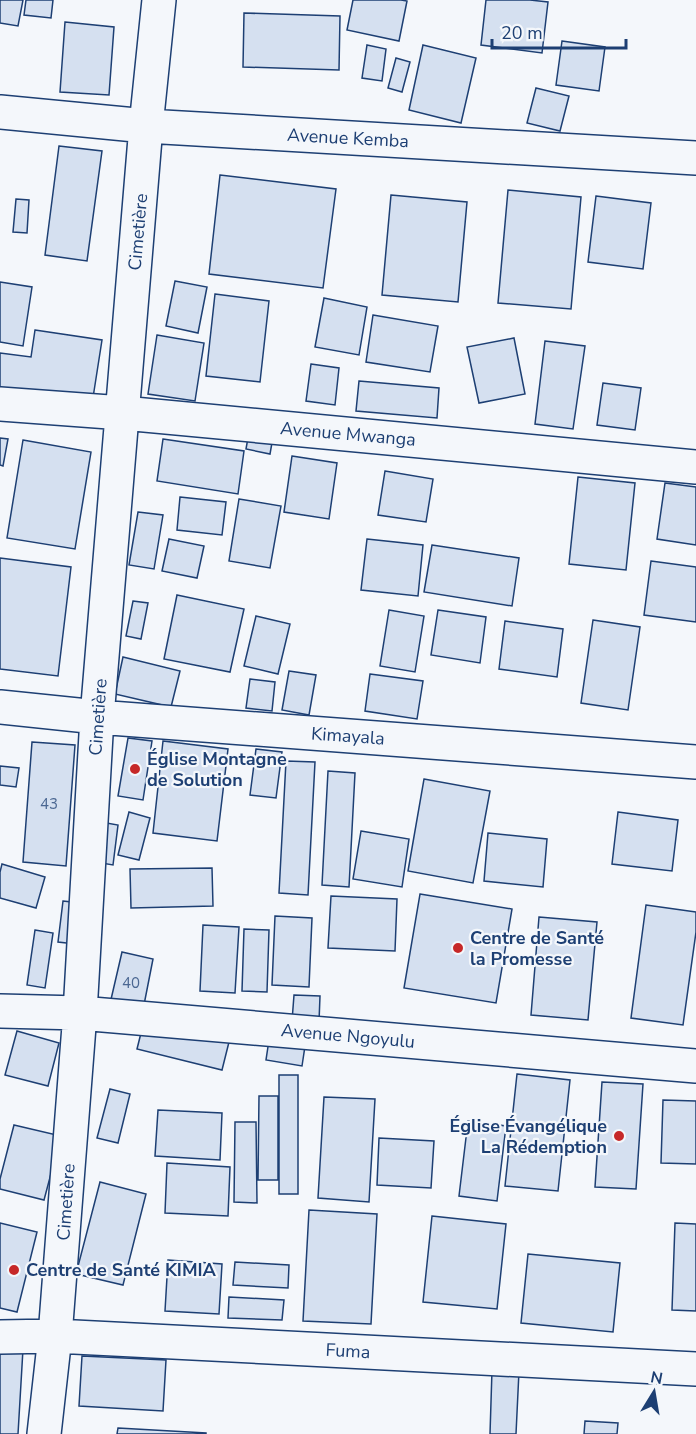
<svg xmlns="http://www.w3.org/2000/svg" width="696" height="1434" font-family="'Nunito Sans',sans-serif">
	<rect width="100%" height="100%" fill="#f4f7fb"/>
	<path fill="#d5e0f0" stroke="#1d3f73" stroke-width="1.5" d="M 0,0 L 23,0 L 18,26 L 0,23 Z
		M 26,0 L 53,0 L 51,18 L 24,15 Z
		M 353,0 L 401,0 L 407,1 L 399,41 L 347,30 Z
		M 486,0 L 530,0 L 548,2 L 542,53 L 481,45 Z
		M 244,13 L 340,16 L 339,70 L 243,67 Z
		M 65,22 L 114,27 L 109,95 L 60,92 Z
		M 562,41 L 605,47 L 599,91 L 556,85 Z
		M 367,45 L 386,49 L 382,81 L 362,78 Z
		M 423,45 L 476,58 L 461,123 L 409,110 Z
		M 396,58 L 410,62 L 402,92 L 388,88 Z
		M 536,88 L 569,96 L 560,131 L 527,123 Z
		M 59,146 L 102,151 L 87,261 L 45,255 Z
		M 220,175 L 336,189 L 323,288 L 209,274 Z
		M 508,190 L 581,197 L 571,309 L 498,303 Z
		M 391,195 L 467,202 L 458,302 L 382,295 Z
		M 596,196 L 651,203 L 643,269 L 588,262 Z
		M 16,199 L 29,200 L 27,233 L 13,232 Z
		M 175,281 L 207,287 L 198,333 L 166,326 Z
		M 0,282 L 32,287 L 23,346 L 0,342 Z
		M 215,294 L 269,301 L 260,382 L 206,376 Z
		M 324,298 L 367,307 L 359,355 L 315,347 Z
		M 373,315 L 438,326 L 430,372 L 366,362 Z
		M 35,330 L 102,340 L 92,404 L 0,390 L 0,353 L 31,357 Z
		M 157,335 L 204,343 L 195,401 L 148,394 Z
		M 514,338 L 525,394 L 479,403 L 467,347 Z
		M 545,341 L 585,346 L 573,429 L 535,424 Z
		M 311,364 L 339,368 L 335,405 L 306,401 Z
		M 359,381 L 439,388 L 437,418 L 356,411 Z
		M 603,383 L 641,388 L 635,430 L 597,425 Z
		M 249,432 L 273,437 L 270,454 L 246,449 Z
		M 0,438 L 8,439 L 3,466 L 0,465 Z
		M 163,439 L 244,451 L 238,494 L 157,481 Z
		M 23,440 L 91,452 L 75,549 L 7,538 Z
		M 292,456 L 337,463 L 329,519 L 284,512 Z
		M 385,471 L 433,479 L 426,522 L 378,515 Z
		M 578,477 L 635,483 L 626,570 L 569,564 Z
		M 665,483 L 696,487 L 696,545 L 657,539 Z
		M 180,497 L 226,502 L 222,535 L 177,530 Z
		M 239,499 L 281,506 L 270,568 L 229,561 Z
		M 138,512 L 163,515 L 154,569 L 129,565 Z
		M 169,539 L 204,546 L 197,578 L 162,571 Z
		M 367,539 L 423,545 L 418,596 L 361,590 Z
		M 432,545 L 519,558 L 512,606 L 424,592 Z
		M 0,558 L 71,567 L 58,676 L 0,669 Z
		M 651,561 L 696,567 L 696,622 L 644,615 Z
		M 177,595 L 244,609 L 230,672 L 164,659 Z
		M 133,601 L 148,603 L 141,639 L 126,636 Z
		M 389,610 L 424,616 L 415,672 L 380,666 Z
		M 438,610 L 486,617 L 480,663 L 431,655 Z
		M 256,616 L 290,624 L 278,674 L 244,666 Z
		M 593,620 L 640,627 L 628,710 L 581,703 Z
		M 505,621 L 563,629 L 557,677 L 499,669 Z
		M 123,657 L 180,671 L 171,707 L 115,694 Z
		M 289,671 L 316,675 L 309,715 L 282,710 Z
		M 370,674 L 423,681 L 417,719 L 365,711 Z
		M 250,679 L 275,682 L 272,711 L 246,708 Z
		M 128,738 L 152,741 L 143,800 L 118,796 Z
		M 163,741 L 228,749 L 217,841 L 153,833 Z
		M 32,742 L 75,745 L 66,866 L 23,862 Z
		M 256,749 L 282,752 L 276,798 L 250,795 Z
		M 286,761 L 315,762 L 308,895 L 279,893 Z
		M 0,766 L 19,768 L 16,787 L 0,785 Z
		M 328,771 L 355,773 L 349,887 L 322,885 Z
		M 424,779 L 490,791 L 473,883 L 408,871 Z
		M 129,812 L 150,818 L 139,860 L 118,855 Z
		M 618,812 L 678,820 L 672,871 L 612,864 Z
		M 101,822 L 118,825 L 113,865 L 95,862 Z
		M 361,831 L 409,839 L 402,887 L 353,879 Z
		M 488,833 L 547,839 L 543,887 L 484,881 Z
		M 2,864 L 45,877 L 36,908 L 0,898 L 0,872 Z
		M 212,868 L 213,906 L 131,908 L 130,869 Z
		M 420,894 L 512,909 L 496,1003 L 404,988 Z
		M 331,896 L 397,899 L 395,951 L 328,948 Z
		M 63,901 L 80,903 L 75,944 L 58,942 Z
		M 646,905 L 696,912 L 696,932 L 683,1025 L 631,1018 Z
		M 275,916 L 312,918 L 309,987 L 272,985 Z
		M 539,917 L 597,922 L 588,1020 L 531,1015 Z
		M 203,925 L 239,927 L 235,993 L 200,991 Z
		M 244,929 L 269,930 L 267,992 L 242,991 Z
		M 35,930 L 53,933 L 45,988 L 27,985 Z
		M 122,952 L 153,959 L 142,1015 L 109,1008 Z
		M 294,995 L 320,996 L 319,1022 L 292,1021 Z
		M 144,1021 L 229,1042 L 222,1070 L 137,1049 Z
		M 17,1031 L 59,1043 L 48,1086 L 5,1075 Z
		M 269,1040 L 305,1046 L 302,1066 L 266,1060 Z
		M 517,1074 L 570,1080 L 558,1191 L 505,1186 Z
		M 279,1075 L 298,1075 L 298,1194 L 279,1194 Z
		M 602,1082 L 643,1084 L 636,1189 L 595,1187 Z
		M 110,1089 L 130,1094 L 118,1143 L 97,1138 Z
		M 259,1096 L 278,1096 L 278,1180 L 258,1180 Z
		M 324,1097 L 375,1099 L 369,1202 L 318,1198 Z
		M 663,1100 L 696,1101 L 696,1164 L 661,1163 Z
		M 158,1110 L 222,1113 L 220,1160 L 155,1156 Z
		M 468,1121 L 506,1126 L 497,1201 L 459,1196 Z
		M 235,1122 L 256,1122 L 257,1203 L 234,1202 Z
		M 14,1125 L 61,1136 L 44,1200 L 0,1189 L 0,1179 Z
		M 379,1138 L 434,1141 L 431,1188 L 377,1185 Z
		M 167,1163 L 230,1167 L 228,1216 L 165,1213 Z
		M 100,1182 L 146,1194 L 123,1285 L 76,1274 Z
		M 309,1210 L 377,1214 L 371,1324 L 303,1321 Z
		M 432,1216 L 506,1224 L 497,1309 L 423,1302 Z
		M 0,1223 L 37,1232 L 17,1312 L 0,1308 Z
		M 675,1223 L 696,1224 L 696,1311 L 672,1310 Z
		M 528,1254 L 620,1263 L 613,1332 L 521,1323 Z
		M 168,1260 L 222,1264 L 219,1314 L 165,1311 Z
		M 235,1262 L 289,1265 L 288,1288 L 233,1285 Z
		M 229,1297 L 284,1300 L 282,1320 L 228,1318 Z
		M 0,1347 L 23,1349 L 18,1434 L 0,1434 Z
		M 82,1356 L 166,1360 L 163,1411 L 79,1406 Z
		M 492,1370 L 519,1371 L 516,1434 L 490,1434 Z
		M 585,1421 L 618,1423 L 617,1434 L 584,1434 Z
		M 118,1428 L 206,1433 L 206,1434 L 117,1434 Z"/>
	<g fill="none" stroke-linecap="round" stroke-linejoin="round">
		<defs>
			<path id="street" d="M 0,112 L 146,126 L 696,158
				M 0,404 L 123,413 L 696,467
				M 0,707 L 97,717 L 696,762
				M 0,1011 L 80,1013 L 696,1066
				M 0,1337 L 55,1336 L 696,1369
				M 44,1434 L 55,1336 L 80,1013 L 97,717 L 146,126 L 159,0"/>
		</defs>
		<use href="#street" stroke="#1d3f73" stroke-width="36"/>
		<use href="#street" stroke="#f4f7fb" stroke-width="33"/>
	</g>
	<g fill="#c62828" stroke="#f4f7fb" stroke-width="2">
		<circle cx="135" cy="769" r="6"/>
		<circle cx="458" cy="948" r="6"/>
		<circle cx="619" cy="1136" r="6"/>
		<circle cx="14" cy="1270" r="6"/>
	</g>
	<g text-anchor="middle" dominant-baseline="central" stroke-width="4.5" stroke-linejoin="round" paint-order="stroke">
		<g font-size="15" fill="#4b6792">
			<text x="49" y="804">43</text>
			<text x="131" y="983">40</text>
		</g>
		<g font-size="18" fill="#1d3f73" stroke="#f4f7fb">
			<text transform="translate(348 138) rotate(3)">Avenue Kemba</text>
			<text transform="translate(138 232) rotate(-85)">Cimetière</text>
			<text transform="translate(348 434) rotate(5)">Avenue Mwanga</text>
			<text transform="translate(98 717) rotate(-86)">Cimetière</text>
			<text transform="translate(348 736) rotate(4)">Kimayala</text>
			<text transform="translate(348 1036) rotate(5)">Avenue Ngoyulu</text>
			<text transform="translate(66 1202) rotate(-86)">Cimetière</text>
			<text transform="translate(348 1351) rotate(3)">Fuma</text>
		</g>
		<g font-size="18" font-weight="bold" fill="#1d3f73" stroke="#f4f7fb" text-anchor="start">
			<text x="147" y="759">Église Montagne<tspan x="147" dy="21">de Solution</tspan></text>
			<text x="470" y="938">Centre de Santé<tspan x="470" dy="21">la Promesse</tspan></text>
			<text x="607" y="1126" text-anchor="end">Église Évangélique<tspan x="607" dy="21">La Rédemption</tspan></text>
			<text x="26" y="1270">Centre de Santé KIMIA</text>
		</g>
	</g>
	<g transform="translate(654 1392) rotate(11)" stroke="#f4f7fb" stroke-width="4.5" paint-order="stroke">
	<path d="M0-4.5L10 22L0 15L-10 22Z" fill="#1d3f73"/>
	<text y="-9" font-size="16" font-weight="bold" text-anchor="middle" fill="#1d3f73">N</text>
	</g>
	<path d="M492 39v9h134v-9" fill="none" stroke="#1d3f73" stroke-width="3"/>
	<text x="501" y="39" font-size="18" fill="#1d3f73" stroke="#f4f7fb" stroke-width="4.5" paint-order="stroke">20 m</text>
</svg>
